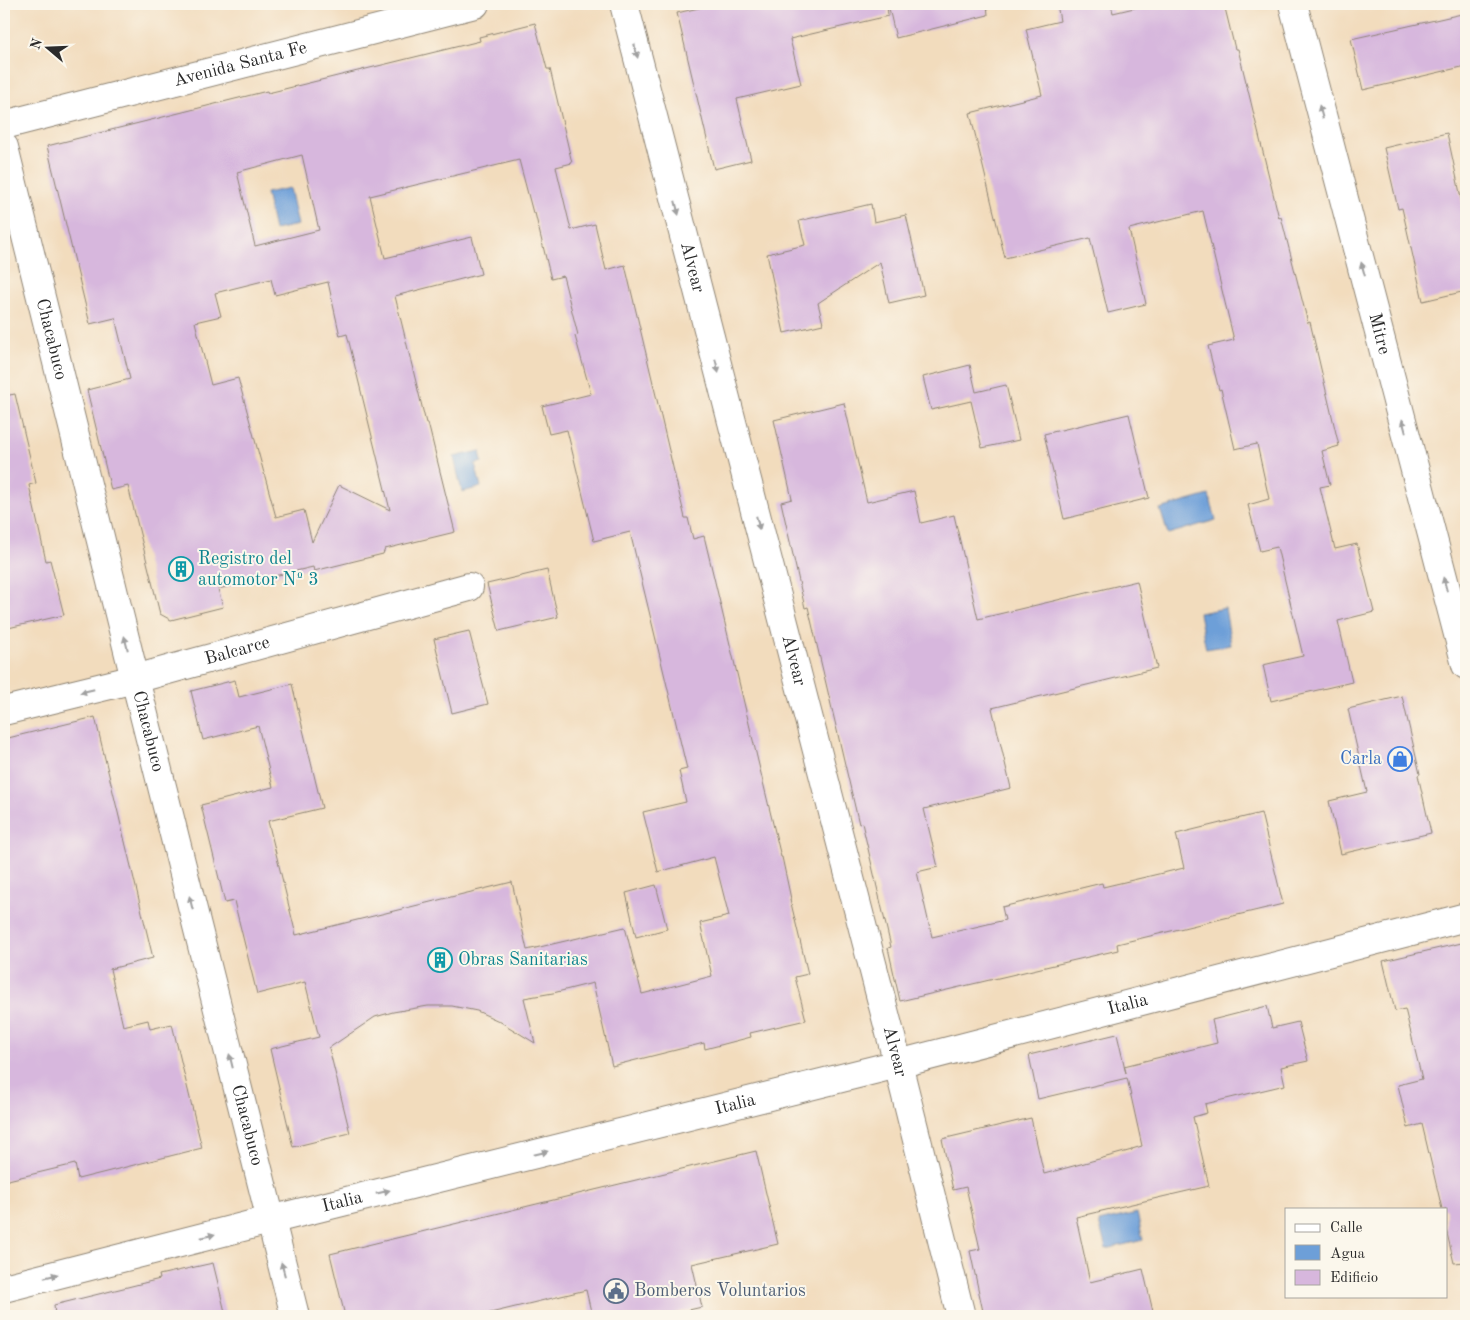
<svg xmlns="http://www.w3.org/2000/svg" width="1470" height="1320" font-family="'Old Standard TT',serif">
	<rect width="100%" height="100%" fill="#fbf7ec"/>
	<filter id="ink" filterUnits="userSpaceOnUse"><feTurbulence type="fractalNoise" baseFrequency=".02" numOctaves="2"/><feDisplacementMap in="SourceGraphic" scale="10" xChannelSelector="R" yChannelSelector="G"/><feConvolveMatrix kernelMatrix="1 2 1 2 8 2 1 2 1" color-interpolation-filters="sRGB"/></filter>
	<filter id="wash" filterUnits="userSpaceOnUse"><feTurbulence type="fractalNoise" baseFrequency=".0096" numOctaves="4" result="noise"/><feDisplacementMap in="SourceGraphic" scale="20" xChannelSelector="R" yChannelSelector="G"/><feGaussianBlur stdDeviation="1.12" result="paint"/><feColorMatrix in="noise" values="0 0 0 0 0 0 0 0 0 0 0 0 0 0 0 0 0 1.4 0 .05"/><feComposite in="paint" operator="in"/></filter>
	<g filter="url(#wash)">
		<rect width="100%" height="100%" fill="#f2dcbd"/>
		<path fill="#6d9fd8" stroke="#4c6582" d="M 290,188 L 298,225 L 274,230 L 266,193 Z
			M 480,451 L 482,462 L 475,464 L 481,487 L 462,492 L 454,457 Z
			M 1209,495 L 1216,520 L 1168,534 L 1160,509 Z
			M 1225,608 L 1231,645 L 1206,649 L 1199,613 Z
			M 1137,1213 L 1143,1240 L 1106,1249 L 1099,1222 Z"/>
		<g id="blocks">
			<path fill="#d7b7dd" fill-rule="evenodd" d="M 716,4 L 887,4 L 888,16 L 790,39 L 801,84 L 737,99 L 751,160 L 714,169 L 677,13 Z
				M 888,4 L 987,4 L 988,15 L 896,38 Z
				M 1057,4 L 1111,4 L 1113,13 L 1151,4 L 1224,4 L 1235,49 L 1238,49 L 1279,218 L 1281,217 L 1308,323 L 1310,322 L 1339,446 L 1322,451 L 1330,485 L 1320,487 L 1335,549 L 1357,544 L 1374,612 L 1338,621 L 1352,682 L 1271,701 L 1263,665 L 1303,656 L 1277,547 L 1260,551 L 1248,505 L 1269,499 L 1257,444 L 1235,449 L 1221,389 L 1219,390 L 1208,346 L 1234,340 L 1203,211 L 1129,229 L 1146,304 L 1108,313 L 1090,238 L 1005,258 L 970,113 L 1042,95 L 1026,29 L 1060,21 Z
				M 1466,13 L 1466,66 L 1363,90 L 1351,39 Z
				M 535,23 L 547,69 L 550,69 L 572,163 L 556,167 L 571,230 L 595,224 L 606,270 L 625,265 L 685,518 L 688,518 L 693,539 L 704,536 L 781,857 L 782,857 L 791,899 L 790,899 L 808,974 L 795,977 L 806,1020 L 750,1033 L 751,1037 L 705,1049 L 704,1043 L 612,1066 L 593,983 L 553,993 L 524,998 L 535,1043 L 499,1021 L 477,1011 L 452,1006 L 428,1006 L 393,1012 L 375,1017 L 329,1048 L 350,1133 L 293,1147 L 270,1049 L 319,1037 L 305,982 L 257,994 L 234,901 L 225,903 L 201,805 L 273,787 L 258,726 L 203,740 L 191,691 L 235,680 L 239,697 L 292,684 L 322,808 L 268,821 L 296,935 L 512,882 L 527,950 L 625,927 L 642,994 L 712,976 L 700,923 L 729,916 L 714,857 L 658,872 L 643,812 L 686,802 L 679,771 L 687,769 L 630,532 L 594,541 L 567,430 L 549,434 L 542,406 L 591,394 L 575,336 L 578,335 L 563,276 L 551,279 L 535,213 L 533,213 L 519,160 L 370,196 L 385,258 L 472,237 L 481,274 L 395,296 L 426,423 L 428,423 L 455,532 L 385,549 L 383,554 L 314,571 L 313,567 L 218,589 L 223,607 L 171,620 L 160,614 L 128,486 L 111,490 L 87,390 L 130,379 L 115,318 L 90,324 L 47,146 L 267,91 L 268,93 L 480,41 L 479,37 ZM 302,155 L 319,230 L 255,246 L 237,172 ZM 271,279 L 275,295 L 328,282 L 340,336 L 347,334 L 390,510 L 339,485 L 312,542 L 304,510 L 276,517 L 238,378 L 211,385 L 195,322 L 221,316 L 215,293 Z
				M 1447,133 L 1466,221 L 1466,291 L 1423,301 L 1402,208 L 1398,209 L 1384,148 Z
				M 871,204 L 874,222 L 906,215 L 924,295 L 889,303 L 880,262 L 818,303 L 823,324 L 784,333 L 767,254 L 805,245 L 799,221 Z
				M 970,365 L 976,392 L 1006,385 L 1019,440 L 982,448 L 971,401 L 931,410 L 923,377 Z
				M 15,394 L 36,483 L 29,485 L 46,561 L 50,560 L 64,615 L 4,629 L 4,396 Z
				M 844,403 L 867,502 L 914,491 L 921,523 L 954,515 L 978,619 L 1137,581 L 1157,668 L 992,708 L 1011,788 L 924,809 L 938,867 L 917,872 L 932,937 L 1005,920 L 1002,907 L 1102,883 L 1103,887 L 1184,868 L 1176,834 L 1261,813 L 1283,904 L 1117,944 L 1118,950 L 900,1001 L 888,948 L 891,947 L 862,823 L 859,824 L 808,607 L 805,608 L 781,502 L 792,499 L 774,420 Z
				M 1129,414 L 1149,498 L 1064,519 L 1044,434 Z
				M 547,570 L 558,617 L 499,631 L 487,584 Z
				M 469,631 L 488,704 L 452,713 L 434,639 Z
				M 1402,696 L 1420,774 L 1418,775 L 1431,833 L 1341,854 L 1329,801 L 1367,792 L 1348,709 Z
				M 95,717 L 153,958 L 110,969 L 123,1026 L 148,1020 L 150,1029 L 172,1024 L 202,1148 L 78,1179 L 75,1164 L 4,1181 L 4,739 Z
				M 656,885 L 667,929 L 636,937 L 626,893 Z
				M 1466,942 L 1466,1262 L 1454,1263 L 1446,1229 L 1446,1209 L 1442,1209 L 1422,1124 L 1408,1128 L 1398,1085 L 1422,1079 L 1405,1009 L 1395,1011 L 1383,961 Z
				M 1267,1006 L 1272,1028 L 1298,1022 L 1308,1061 L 1281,1067 L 1285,1085 L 1205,1104 L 1207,1113 L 1193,1117 L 1209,1186 L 1076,1217 L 1090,1282 L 1143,1269 L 1154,1316 L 984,1316 L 970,1251 L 980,1249 L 966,1187 L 953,1190 L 942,1139 L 1031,1118 L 1044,1174 L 1132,1150 L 1132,1149 L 1142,1146 L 1127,1078 L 1038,1099 L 1029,1055 L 1117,1034 L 1126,1073 L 1124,1066 L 1217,1043 L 1212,1020 Z
				M 756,1151 L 778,1244 L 692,1264 L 702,1307 L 663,1316 L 592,1316 L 586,1290 L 478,1316 L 345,1316 L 330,1254 Z
				M 213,1263 L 226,1316 L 55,1316 L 54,1305 L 160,1279 L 159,1275 Z"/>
		</g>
	</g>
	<g filter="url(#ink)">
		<use href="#blocks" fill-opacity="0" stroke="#8e8474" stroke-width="1"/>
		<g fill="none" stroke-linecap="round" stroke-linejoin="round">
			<defs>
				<g id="minor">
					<path id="s1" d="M 624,4 L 898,1064 L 961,1316"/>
					<path id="s2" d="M 1293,4 L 1466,665"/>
					<path id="s3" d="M 4,147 L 135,679 L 295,1316"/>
					<path id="s4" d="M 4,711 L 135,679 L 469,587"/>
					<path id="s5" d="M 4,1288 L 270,1220 L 898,1064 L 1466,917"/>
				</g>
				<g id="major">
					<path id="s6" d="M 4,125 L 475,4"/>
				</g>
			</defs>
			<use href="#minor" stroke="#8e8474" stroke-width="30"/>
			<use href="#major" stroke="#8e8474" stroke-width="30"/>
			<use href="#minor" stroke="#fff" stroke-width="28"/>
			<use href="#major" stroke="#fff" stroke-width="28"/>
		</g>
		<defs><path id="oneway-solid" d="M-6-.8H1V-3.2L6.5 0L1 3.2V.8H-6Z" transform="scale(1.25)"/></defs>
		<g fill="#a0a0a0">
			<use href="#oneway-solid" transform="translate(636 51) rotate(76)"/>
			<use href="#oneway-solid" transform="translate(1321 112) rotate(-105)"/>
			<use href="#oneway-solid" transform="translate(677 208) rotate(76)"/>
			<use href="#oneway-solid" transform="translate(1363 269) rotate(-105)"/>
			<use href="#oneway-solid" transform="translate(717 366) rotate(76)"/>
			<use href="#oneway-solid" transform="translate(1404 426) rotate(-105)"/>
			<use href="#oneway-solid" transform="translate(758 523) rotate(76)"/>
			<use href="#oneway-solid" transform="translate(1445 584) rotate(-105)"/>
			<use href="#oneway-solid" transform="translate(126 643) rotate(-104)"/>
			<use href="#oneway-solid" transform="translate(87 691) rotate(166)"/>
			<use href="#oneway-solid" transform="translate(191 903) rotate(-104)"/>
			<use href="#oneway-solid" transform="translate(231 1061) rotate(-104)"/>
			<use href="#oneway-solid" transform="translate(541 1153) rotate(-14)"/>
			<use href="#oneway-solid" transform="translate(383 1192) rotate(-14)"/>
			<use href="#oneway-solid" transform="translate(208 1236) rotate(-14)"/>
			<use href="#oneway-solid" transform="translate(283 1269) rotate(-105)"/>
			<use href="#oneway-solid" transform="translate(51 1276) rotate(-14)"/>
		</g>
	</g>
	<defs>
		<symbol id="building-ring" viewBox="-11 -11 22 22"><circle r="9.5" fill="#fbf7ec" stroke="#0f9aa8" stroke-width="1.5"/><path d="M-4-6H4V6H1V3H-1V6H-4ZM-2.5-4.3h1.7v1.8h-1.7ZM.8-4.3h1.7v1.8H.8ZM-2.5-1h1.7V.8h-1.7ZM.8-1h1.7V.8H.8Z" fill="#0f9aa8"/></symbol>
		<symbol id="shop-ring" viewBox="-11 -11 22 22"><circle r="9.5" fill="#fbf7ec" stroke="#3f7fe0" stroke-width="1.5"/><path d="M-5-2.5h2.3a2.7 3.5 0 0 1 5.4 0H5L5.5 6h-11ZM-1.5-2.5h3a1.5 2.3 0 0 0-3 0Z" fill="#3f7fe0"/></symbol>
		<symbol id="civic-ring" viewBox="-11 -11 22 22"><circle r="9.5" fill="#fbf7ec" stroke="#5c6f8a" stroke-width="1.5"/><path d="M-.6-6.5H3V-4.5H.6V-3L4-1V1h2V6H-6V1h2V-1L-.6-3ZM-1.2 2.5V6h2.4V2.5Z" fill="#5c6f8a"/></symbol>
	</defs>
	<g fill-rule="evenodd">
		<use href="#building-ring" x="167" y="555" width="28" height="28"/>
		<use href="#shop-ring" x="1386" y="745" width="28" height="28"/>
		<use href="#building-ring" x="426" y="946" width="28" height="28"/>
		<use href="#civic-ring" x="602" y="1277" width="28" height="28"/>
	</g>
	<g text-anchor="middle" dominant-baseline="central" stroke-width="4" stroke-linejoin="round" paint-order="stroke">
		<g font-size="18" fill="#2b2b2b" stroke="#fbf7ec">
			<text stroke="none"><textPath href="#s6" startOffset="244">Avenida Santa Fe</textPath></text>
			<text stroke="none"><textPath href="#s1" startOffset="272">Alvear</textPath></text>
			<text stroke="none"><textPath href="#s2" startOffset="341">Mitre</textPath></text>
			<text stroke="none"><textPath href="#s3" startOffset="198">Chacabuco</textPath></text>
			<text stroke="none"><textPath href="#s4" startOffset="241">Balcarce</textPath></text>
			<text stroke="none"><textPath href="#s1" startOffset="678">Alvear</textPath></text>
			<text stroke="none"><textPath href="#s3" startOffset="602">Chacabuco</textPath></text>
			<text stroke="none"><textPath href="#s5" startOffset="1159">Italia</textPath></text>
			<text stroke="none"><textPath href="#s1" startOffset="1082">Alvear</textPath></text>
			<text stroke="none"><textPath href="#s5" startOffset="754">Italia</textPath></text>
			<text stroke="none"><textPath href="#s3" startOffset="1008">Chacabuco</textPath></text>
			<text stroke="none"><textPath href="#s5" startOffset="349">Italia</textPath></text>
		</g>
		<g font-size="18" fill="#0d838f" stroke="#fbf7ec" text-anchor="start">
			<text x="198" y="559">Registro del<tspan x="198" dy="21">automotor Nº 3</tspan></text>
			<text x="458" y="960">Obras Sanitarias</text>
		</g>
		<g font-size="18" fill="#366cbe" stroke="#fbf7ec" text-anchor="end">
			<text x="1382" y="759">Carla</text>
		</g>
		<g font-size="18" fill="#4e5e75" stroke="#fbf7ec" text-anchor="start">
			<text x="634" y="1291">Bomberos Voluntarios</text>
		</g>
	</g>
	<rect width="1470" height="1320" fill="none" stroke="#fbf7ec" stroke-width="20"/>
	<rect x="1285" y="1208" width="162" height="90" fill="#fbf7ec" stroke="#a8a59f"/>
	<rect x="1295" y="1224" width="25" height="8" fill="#ffffff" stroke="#a8a59f"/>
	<text x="1330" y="1232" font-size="15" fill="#2b2b2b">Calle</text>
	<rect x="1295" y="1245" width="25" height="15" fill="#6d9fd8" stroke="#a8a59f"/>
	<text x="1330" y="1258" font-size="15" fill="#2b2b2b">Agua</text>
	<rect x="1295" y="1270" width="25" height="15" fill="#d7b7dd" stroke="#a8a59f"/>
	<text x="1330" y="1282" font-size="15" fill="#2b2b2b">Edificio</text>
	<g transform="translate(48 48) rotate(289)" stroke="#fbf7ec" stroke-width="4" paint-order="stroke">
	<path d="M0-4L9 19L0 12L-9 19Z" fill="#2b2b2b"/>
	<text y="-8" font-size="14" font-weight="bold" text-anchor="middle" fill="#2b2b2b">N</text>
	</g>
</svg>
